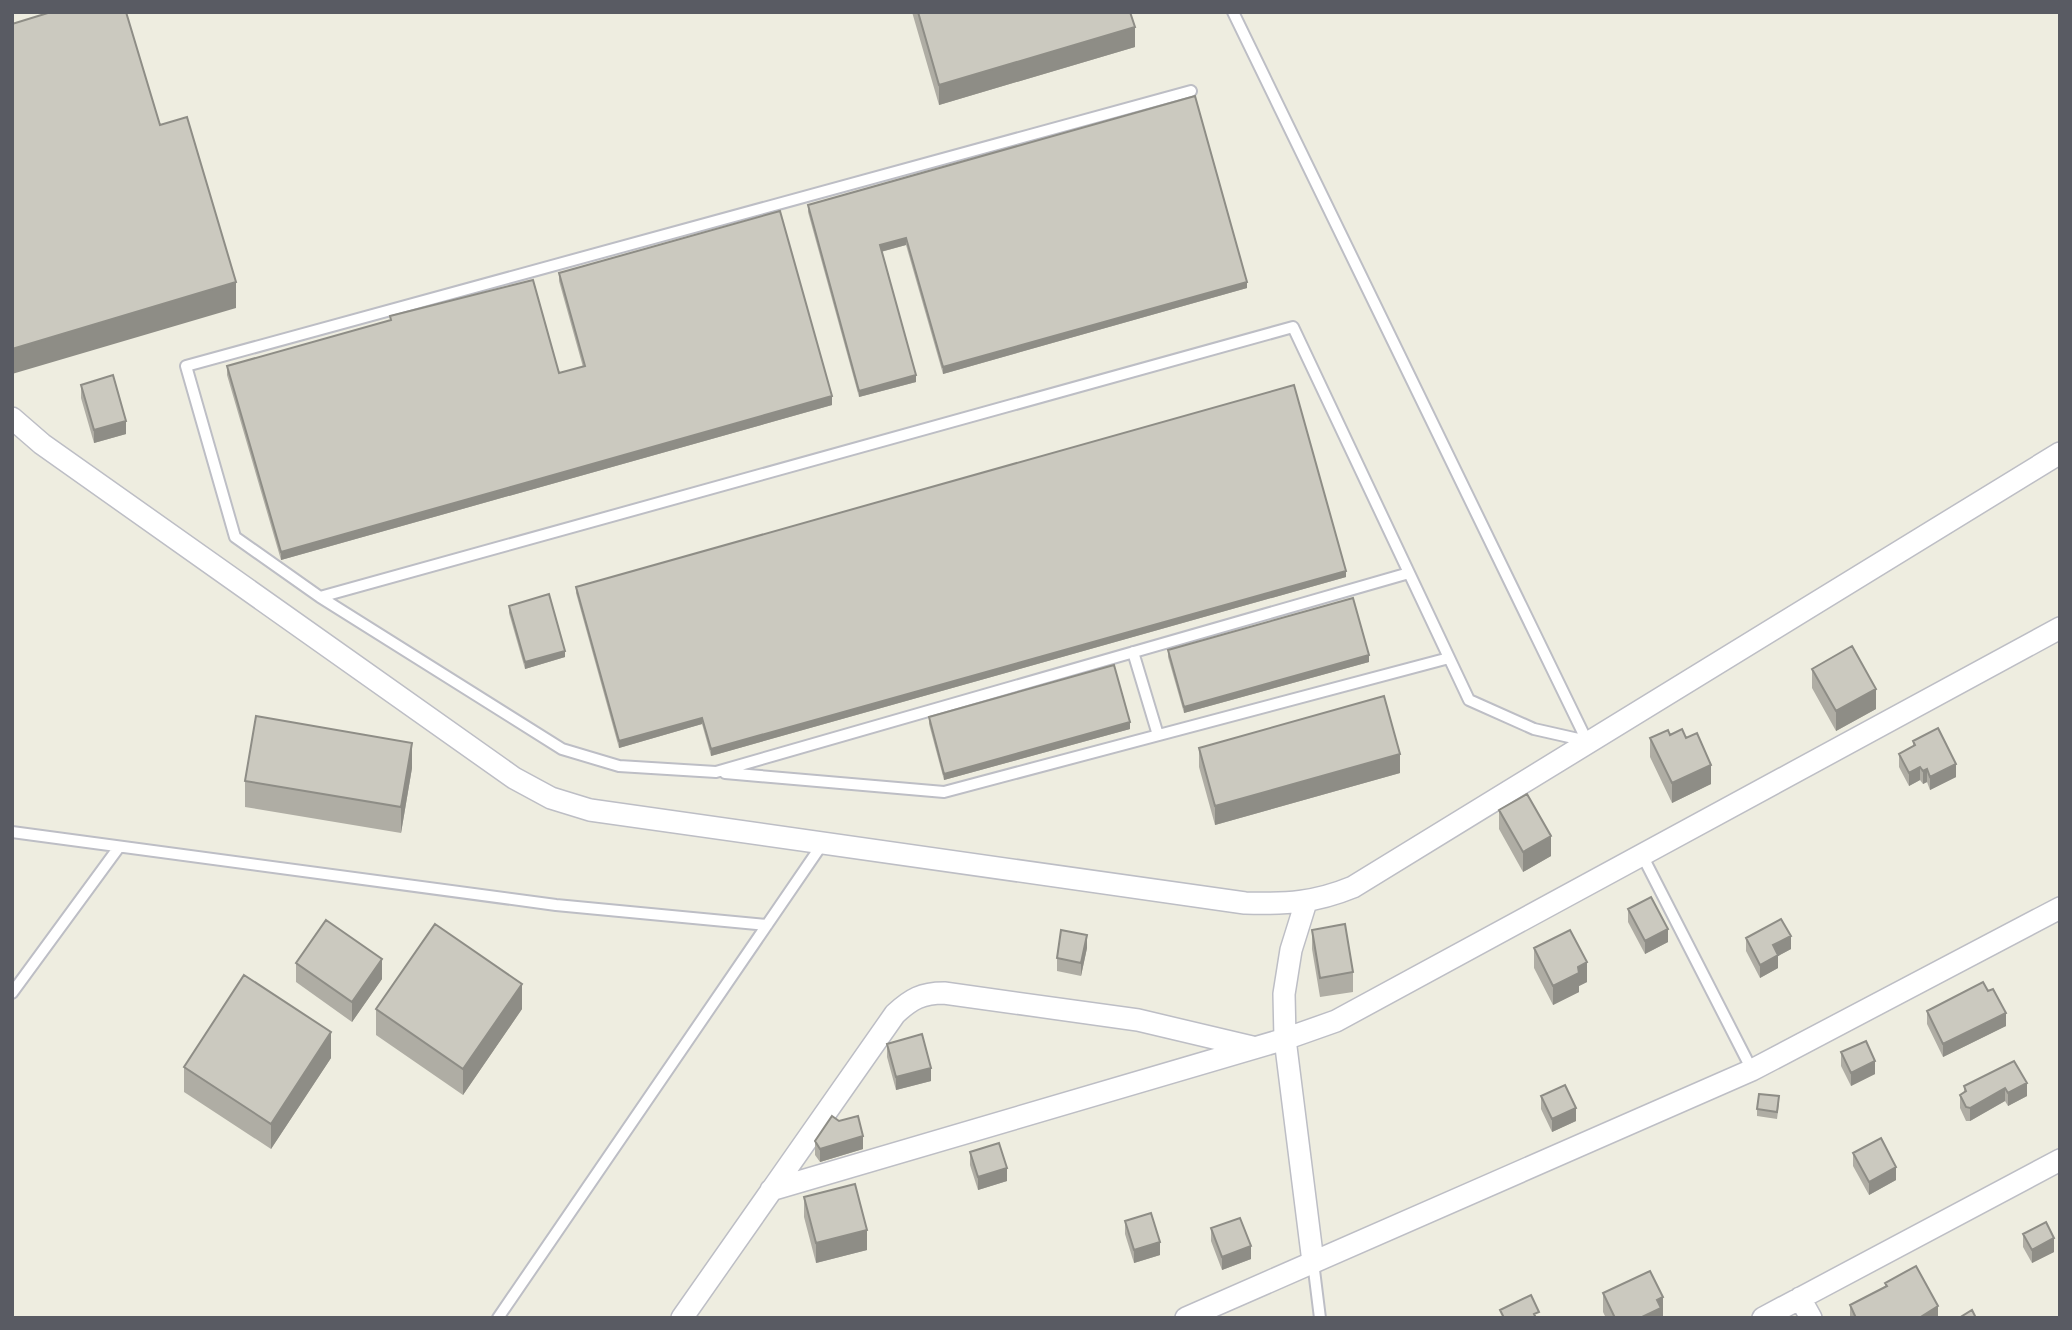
<svg xmlns="http://www.w3.org/2000/svg" width="2072" height="1330" font-family="'PT Sans Narrow',sans-serif">
	<rect width="100%" height="100%" fill="#eeede0"/>
	<g fill="none" stroke-linecap="round" stroke-linejoin="round">
		<defs>
			<path id="service" d="M 1233,12 L 1587,741
				M 1191,91 L 186,366 L 235,537 L 320,597 L 1293,327 L 1469,700 L 1534,729 L 1587,741
				M 320,597 L 562,749 L 619,766 L 716,772 L 1409,573
				M 1133,652 L 1158,735
				M 725,773 L 944,792 L 1449,658
				M 12,832 L 556,905 L 767,925
				M 1642,855 L 1752,1070
				M 12,993 L 119,847
				M 1313,1262 L 1320,1318
				M 498,1318 L 823,843"/>
			<path id="minor" d="M 12,418 L 42,444 L 514,778 L 551,798 L 590,810 L 1245,903 C 1287,904 1314,903 1353,887 L 2060,453
				M 1306,902 L 1291,950 L 1284,994 L 1285,1039 L 1313,1262
				M 771,1190 L 1285,1039 L 1336,1021 L 2060,628
				M 1800,1298 L 1811,1318
				M 682,1318 L 895,1014 C 911,999 922,993 944,993 L 1138,1020 L 1252,1047
				M 1186,1318 L 1752,1070 L 2060,908
				M 1763,1318 L 2060,1160"/>
		</defs>
		<use href="#service" stroke="#bdbec5" stroke-width="14"/>
		<use href="#minor" stroke="#bdbec5" stroke-width="24"/>
		<use href="#service" stroke="#fff" stroke-width="10"/>
		<use href="#minor" stroke="#fff" stroke-width="21"/>
	</g>
	<path fill="#afada4" d="M 912,12 L 1130,12 L 1135,47 L 939,105 Z
		M 808,205 L 1247,288 L 943,374 L 906,245 L 881,252 L 916,382 L 859,397 L 808,212 Z
		M 559,273 L 832,405 L 281,560 L 227,375 L 227,366 L 390,320 L 390,316 L 559,373 L 583,367 L 559,281 Z
		M 81,385 L 126,434 L 94,443 L 81,398 Z
		M 1346,577 L 711,756 L 702,724 L 619,748 L 576,593 L 576,587 Z
		M 509,606 L 565,657 L 525,669 L 509,613 Z
		M 1168,650 L 1369,662 L 1184,713 L 1168,657 Z
		M 1812,669 L 1876,709 L 1836,731 L 1812,688 Z
		M 929,717 L 1130,729 L 944,780 L 929,724 Z
		M 1670,735 L 1686,738 L 1711,784 L 1672,803 L 1650,757 L 1650,738 Z
		M 1913,741 L 1956,777 L 1930,790 L 1927,782 L 1923,784 L 1920,780 L 1909,786 L 1899,767 L 1899,754 L 1913,747 Z
		M 1199,748 L 1400,773 L 1215,825 L 1199,767 Z
		M 412,768 L 401,833 L 245,807 L 245,781 Z
		M 1499,810 L 1551,856 L 1523,872 L 1499,829 Z
		M 1628,909 L 1668,942 L 1645,954 L 1628,922 Z
		M 1312,930 L 1353,972 L 1353,992 L 1320,997 L 1312,949 Z
		M 1746,938 L 1791,949 L 1778,956 L 1778,968 L 1760,978 L 1746,951 Z
		M 1087,948 L 1081,976 L 1057,971 L 1057,958 Z
		M 1534,948 L 1587,982 L 1579,986 L 1579,992 L 1553,1005 L 1534,968 Z
		M 296,963 L 382,979 L 352,1022 L 296,982 Z
		M 1988,991 L 2006,1026 L 1943,1057 L 1927,1024 L 1927,1011 Z
		M 376,1009 L 522,1009 L 463,1095 L 376,1035 Z
		M 887,1044 L 931,1081 L 896,1090 L 887,1057 Z
		M 1841,1052 L 1875,1074 L 1851,1086 L 1841,1066 Z
		M 331,1058 L 271,1149 L 184,1092 L 184,1067 Z
		M 2014,1061 L 2027,1096 L 2008,1106 L 2005,1101 L 1970,1121 L 1966,1121 L 1960,1108 L 1960,1095 L 1964,1093 L 1964,1086 Z
		M 1541,1096 L 1576,1121 L 1552,1132 L 1541,1109 Z
		M 1779,1103 L 1777,1119 L 1757,1116 L 1757,1109 Z
		M 815,1141 L 863,1149 L 820,1162 L 815,1155 Z
		M 970,1152 L 1007,1181 L 978,1190 L 970,1165 Z
		M 1853,1153 L 1896,1180 L 1869,1195 L 1853,1166 Z
		M 804,1197 L 867,1250 L 816,1263 L 804,1217 Z
		M 1125,1221 L 1160,1255 L 1134,1263 L 1125,1234 Z
		M 1211,1228 L 1251,1259 L 1222,1270 L 1211,1241 Z
		M 2023,1234 L 2054,1252 L 2032,1263 L 2023,1247 Z
		M 1885,1283 L 1938,1318 L 1850,1318 L 1850,1305 L 1885,1287 Z
		M 1603,1293 L 1663,1317 L 1661,1318 L 1606,1318 L 1603,1312 Z"/>
	<path fill="#8e8d86" d="M 1135,27 L 1135,47 L 939,105 L 939,85 Z
		M 906,238 L 906,245 L 880,252 L 880,245 Z
		M 236,282 L 236,308 L 12,374 L 12,349 Z
		M 1247,282 L 1247,288 L 943,374 L 943,367 Z
		M 916,375 L 916,382 L 859,397 L 859,391 Z
		M 832,396 L 832,405 L 281,560 L 281,552 Z
		M 126,421 L 126,434 L 94,443 L 94,430 Z
		M 1346,571 L 1346,577 L 711,756 L 711,749 Z
		M 565,651 L 565,657 L 525,669 L 525,662 Z
		M 1369,655 L 1369,662 L 1184,713 L 1184,707 Z
		M 1876,689 L 1876,709 L 1836,731 L 1836,711 Z
		M 702,718 L 702,724 L 619,748 L 619,741 Z
		M 1130,722 L 1130,729 L 944,780 L 944,774 Z
		M 412,743 L 412,768 L 401,833 L 401,807 Z
		M 1400,754 L 1400,773 L 1215,825 L 1215,806 Z
		M 1956,764 L 1956,777 L 1930,790 L 1930,777 Z
		M 1711,765 L 1711,784 L 1672,803 L 1672,783 Z
		M 1920,767 L 1920,780 L 1909,786 L 1909,773 Z
		M 1927,769 L 1927,782 L 1923,784 L 1923,771 Z
		M 1551,836 L 1551,856 L 1523,872 L 1523,852 Z
		M 1668,929 L 1668,942 L 1645,954 L 1645,941 Z
		M 1087,935 L 1087,948 L 1081,976 L 1081,963 Z
		M 1791,936 L 1791,949 L 1778,956 L 1778,968 L 1760,978 L 1760,965 L 1773,945 Z
		M 382,959 L 382,979 L 352,1022 L 352,1002 Z
		M 1587,962 L 1587,982 L 1579,986 L 1579,992 L 1553,1005 L 1553,986 L 1578,967 Z
		M 522,984 L 522,1009 L 463,1095 L 463,1069 Z
		M 2006,1013 L 2006,1026 L 1943,1057 L 1943,1044 Z
		M 331,1032 L 331,1058 L 271,1149 L 271,1124 Z
		M 1875,1061 L 1875,1074 L 1851,1086 L 1851,1073 Z
		M 931,1068 L 931,1081 L 896,1090 L 896,1077 Z
		M 2027,1083 L 2027,1096 L 2008,1106 L 2008,1093 Z
		M 2005,1088 L 2005,1101 L 1970,1121 L 1970,1108 Z
		M 1576,1108 L 1576,1121 L 1552,1132 L 1552,1119 Z
		M 863,1136 L 863,1149 L 820,1162 L 820,1149 Z
		M 1896,1167 L 1896,1180 L 1869,1195 L 1869,1182 Z
		M 1007,1168 L 1007,1181 L 978,1190 L 978,1177 Z
		M 867,1230 L 867,1250 L 816,1263 L 816,1243 Z
		M 2054,1238 L 2054,1252 L 2032,1263 L 2032,1250 Z
		M 1160,1242 L 1160,1255 L 1134,1263 L 1134,1250 Z
		M 1251,1246 L 1251,1259 L 1222,1270 L 1222,1257 Z
		M 1663,1297 L 1663,1317 L 1661,1318 L 1640,1318 L 1657,1300 Z
		M 1938,1306 L 1938,1318 L 1919,1318 Z"/>
	<path fill="#cbc9bf" stroke="#8e8d86" stroke-width="2" d="M 51,12 L 126,12 L 160,125 L 187,117 L 236,282 L 12,349 L 12,24 Z
		M 918,12 L 1130,12 L 1135,27 L 939,85 Z
		M 1195,96 L 1247,282 L 943,367 L 906,238 L 880,245 L 916,375 L 859,391 L 808,205 Z
		M 780,211 L 832,396 L 281,552 L 227,366 L 391,320 L 390,316 L 533,280 L 559,373 L 585,366 L 559,273 Z
		M 113,375 L 126,421 L 94,430 L 81,385 Z
		M 1294,385 L 1346,571 L 711,749 L 702,718 L 619,741 L 576,587 Z
		M 549,594 L 565,651 L 525,662 L 509,606 Z
		M 1353,598 L 1369,655 L 1184,707 L 1168,650 Z
		M 1852,646 L 1876,689 L 1836,711 L 1812,669 Z
		M 1114,665 L 1130,722 L 944,774 L 929,717 Z
		M 1384,696 L 1400,754 L 1215,806 L 1199,748 Z
		M 256,716 L 412,743 L 401,807 L 245,781 Z
		M 1938,728 L 1956,764 L 1930,777 L 1927,769 L 1923,771 L 1920,767 L 1909,773 L 1899,754 L 1915,745 L 1913,741 Z
		M 1682,729 L 1686,738 L 1697,733 L 1711,765 L 1672,783 L 1650,738 L 1668,730 L 1670,735 Z
		M 1527,794 L 1551,836 L 1523,852 L 1499,810 Z
		M 1651,897 L 1668,929 L 1645,941 L 1628,909 Z
		M 1781,919 L 1791,936 L 1773,945 L 1778,955 L 1760,965 L 1746,938 Z
		M 326,920 L 382,959 L 352,1002 L 296,963 Z
		M 435,924 L 522,984 L 463,1069 L 376,1009 Z
		M 1345,924 L 1353,972 L 1320,978 L 1312,930 Z
		M 1061,930 L 1087,935 L 1081,963 L 1057,958 Z
		M 1570,930 L 1587,962 L 1578,967 L 1579,973 L 1553,986 L 1534,948 Z
		M 244,975 L 331,1032 L 271,1124 L 184,1067 Z
		M 1983,982 L 1988,991 L 1993,989 L 2006,1013 L 1943,1044 L 1927,1011 Z
		M 922,1034 L 931,1068 L 896,1077 L 887,1044 Z
		M 1866,1041 L 1875,1061 L 1851,1073 L 1841,1052 Z
		M 2014,1061 L 2027,1083 L 2008,1093 L 2005,1088 L 1970,1108 L 1966,1107 L 1960,1095 L 1966,1091 L 1964,1086 Z
		M 1565,1085 L 1576,1108 L 1552,1119 L 1541,1096 Z
		M 1759,1094 L 1779,1096 L 1777,1112 L 1757,1109 Z
		M 832,1116 L 839,1121 L 858,1116 L 863,1136 L 820,1149 L 815,1141 Z
		M 1881,1138 L 1896,1167 L 1869,1182 L 1853,1153 Z
		M 999,1143 L 1007,1168 L 978,1177 L 970,1152 Z
		M 855,1184 L 867,1230 L 816,1243 L 804,1197 Z
		M 1151,1213 L 1160,1242 L 1134,1250 L 1125,1221 Z
		M 1240,1218 L 1251,1246 L 1222,1257 L 1211,1228 Z
		M 2046,1222 L 2054,1238 L 2032,1250 L 2023,1234 Z
		M 1916,1266 L 1938,1306 L 1919,1318 L 1856,1318 L 1850,1305 L 1887,1286 L 1885,1283 Z
		M 1650,1271 L 1663,1297 L 1657,1300 L 1661,1308 L 1640,1318 L 1615,1318 L 1603,1293 Z
		M 1531,1295 L 1539,1312 L 1534,1314 L 1536,1318 L 1504,1318 L 1500,1310 Z
		M 1972,1310 L 1976,1318 L 1959,1318 Z"/>
	<rect width="2072" height="1330" fill="none" stroke="#595b63" stroke-width="28"/>
</svg>
